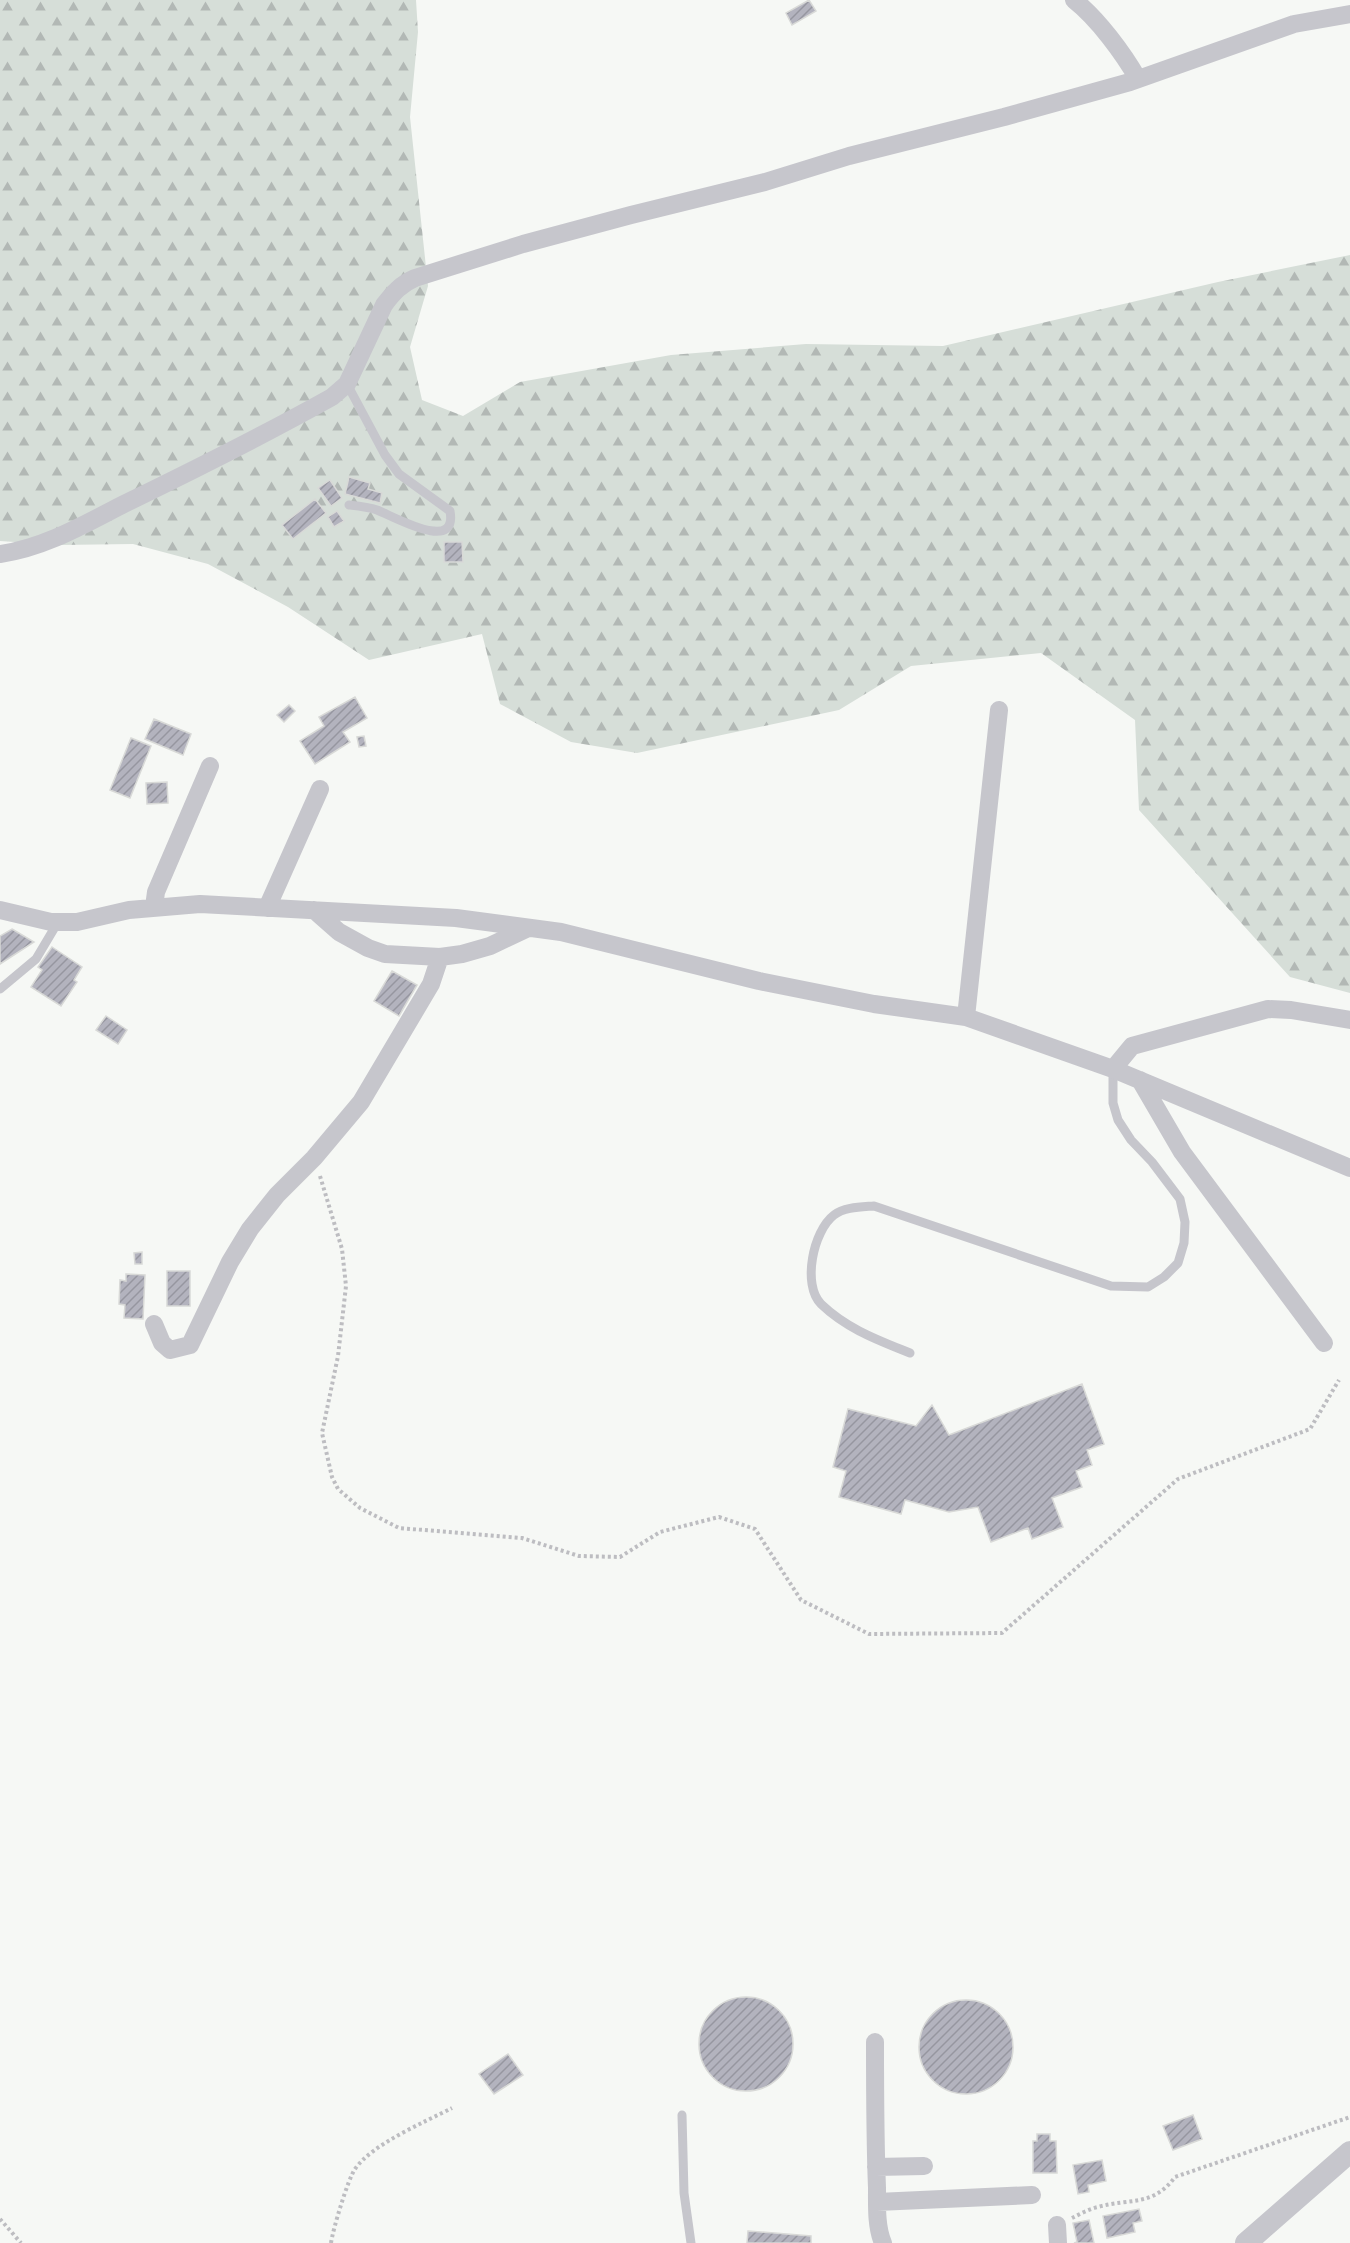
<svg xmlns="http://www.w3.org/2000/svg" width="1350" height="2243" font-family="Cabin,sans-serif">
	<defs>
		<pattern id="forest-firs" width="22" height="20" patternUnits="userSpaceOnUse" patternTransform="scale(1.5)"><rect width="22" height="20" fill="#d6ded8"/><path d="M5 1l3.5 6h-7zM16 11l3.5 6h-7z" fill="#b2b8b5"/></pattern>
		<pattern id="building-hatch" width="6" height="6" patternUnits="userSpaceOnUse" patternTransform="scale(1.5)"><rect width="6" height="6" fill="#b3b3be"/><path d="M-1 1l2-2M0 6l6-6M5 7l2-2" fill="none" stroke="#9696a0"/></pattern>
	</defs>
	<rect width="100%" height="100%" fill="#f6f8f5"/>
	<path fill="url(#forest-firs)" d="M 0,0 L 416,0 L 418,32 L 410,117 L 428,286 L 410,347 L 422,400 L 463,416 L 520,382 L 671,355 L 806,344 L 943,346 L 1218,282 L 1350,255 L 1350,993 L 1290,977 L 1139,810 L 1135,720 L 1041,653 L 911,666 L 839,710 L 637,753 L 571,742 L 500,704 L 482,634 L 369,660 L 288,607 L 208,564 L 133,544 L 59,545 L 0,541 Z"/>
	<path fill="url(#building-hatch)" stroke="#d8d9d7" stroke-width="1.5" d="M 809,0 L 816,11 L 792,25 L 786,13 Z
		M 349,477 L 370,483 L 368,489 L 382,493 L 380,503 L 345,494 Z
		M 330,480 L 342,498 L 331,506 L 318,488 Z
		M 315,499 L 326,513 L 293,539 L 282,525 Z
		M 337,511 L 344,521 L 334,527 L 328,517 Z
		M 444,542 L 462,542 L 463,562 L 444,562 Z
		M 355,697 L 367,718 L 343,732 L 350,742 L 315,764 L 300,741 L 324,726 L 319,717 Z
		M 289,705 L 295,711 L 284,722 L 277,715 Z
		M 154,719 L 191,734 L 183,755 L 145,739 Z
		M 364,736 L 366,746 L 359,747 L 357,737 Z
		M 131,738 L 151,746 L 130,798 L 110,790 Z
		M 167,782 L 168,803 L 147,804 L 146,783 Z
		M 12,929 L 34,942 L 0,964 L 0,936 Z
		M 52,947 L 82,967 L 74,980 L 77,982 L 61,1006 L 31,987 L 42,970 L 38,967 Z
		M 392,971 L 417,985 L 399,1016 L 374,1001 Z
		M 106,1016 L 127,1030 L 118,1044 L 96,1030 Z
		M 142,1252 L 142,1264 L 135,1264 L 134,1253 Z
		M 167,1271 L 190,1271 L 190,1306 L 167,1306 Z
		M 126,1274 L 145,1275 L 143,1319 L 124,1318 L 125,1305 L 119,1304 L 120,1280 L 126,1281 Z
		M 1082,1384 L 1104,1444 L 1087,1450 L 1092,1465 L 1076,1471 L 1082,1487 L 1052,1498 L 1063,1527 L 1032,1539 L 1028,1528 L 991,1542 L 978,1507 L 949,1512 L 905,1500 L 901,1514 L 839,1497 L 846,1471 L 833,1467 L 848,1409 L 916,1426 L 932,1405 L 949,1435 Z
		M699 2044a47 47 0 1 1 94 0a47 47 0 1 1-94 0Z
		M919 2047a47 47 0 1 1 94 0a47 47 0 1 1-94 0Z
		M 508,2054 L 523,2075 L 494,2094 L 479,2074 Z
		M 1193,2115 L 1202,2139 L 1173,2150 L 1163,2126 Z
		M 1037,2134 L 1050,2134 L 1050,2141 L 1056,2141 L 1057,2173 L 1033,2173 L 1033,2141 L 1037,2141 Z
		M 1102,2160 L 1106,2181 L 1088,2185 L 1089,2192 L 1078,2194 L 1073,2165 Z
		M 1139,2209 L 1142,2221 L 1133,2223 L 1135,2232 L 1107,2238 L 1103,2216 Z
		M 1089,2220 L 1094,2243 L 1074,2243 L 1077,2242 L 1073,2223 Z
		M 748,2231 L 811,2236 L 811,2243 L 747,2243 Z"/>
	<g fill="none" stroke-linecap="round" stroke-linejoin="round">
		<path stroke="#bdbdc1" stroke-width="4" stroke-dasharray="3 3" stroke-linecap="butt" d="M 320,1176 L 342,1249 L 346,1286 L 338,1356 L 322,1433 L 332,1477 L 338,1489 L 360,1508 L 399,1528 L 522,1538 L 579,1556 L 620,1557 L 660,1532 L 719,1517 L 755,1529 L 801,1600 L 869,1634 L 1002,1633 L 1178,1479 L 1310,1429 L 1339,1380
			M 1072,2218 C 1080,2214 1089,2209 1098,2207 C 1129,2198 1153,2207 1175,2177 L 1350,2117
			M 0,2219 L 21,2243
			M 331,2243 C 333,2229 348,2179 355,2169 C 372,2144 425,2122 452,2108"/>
		<path stroke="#c6c6cc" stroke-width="9" d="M 347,384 L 385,455 L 399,474 L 450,511 C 458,554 393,516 377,510 C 368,507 358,506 349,505
			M 0,989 L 36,959 L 58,922
			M 910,1353 C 878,1340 847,1329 821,1304 C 802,1285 813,1231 834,1215 C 844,1207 861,1207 874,1206 L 1111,1286 L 1148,1287 L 1164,1277 L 1178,1263 L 1184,1243 L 1185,1222 L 1180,1199 L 1152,1162 L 1131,1140 L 1118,1120 L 1113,1103 L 1113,1069
			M 682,2115 L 684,2193 L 691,2243"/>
		<path stroke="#c6c6cc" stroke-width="18" d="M 1074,0 C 1098,19 1123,53 1138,79
			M 0,554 C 44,548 85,524 124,504 C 194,470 264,435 332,397 L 347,384 L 384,305 C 393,293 401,284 415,278 L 523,244 L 631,215 L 765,182 L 849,156 L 1004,117 L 1130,82 L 1294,24 L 1350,14
			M 154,907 L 156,892 L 210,766
			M 267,908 L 320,789
			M 0,910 L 51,922 L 77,922 L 129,910 L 200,904 L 456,918 L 561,932 L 759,981 L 874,1004 L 966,1017 L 1113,1069 L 1350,1168
			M 314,910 L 339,932 L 368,948 L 385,954 L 440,957 L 462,954 L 490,946 L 528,928
			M 966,1017 L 999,710
			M 1113,1069 L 1132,1046 L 1268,1009 L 1291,1010 L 1350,1020
			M 1140,1080 L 1182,1152 L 1324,1343
			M 154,1324 L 162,1343 L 170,1350 L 190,1345 L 230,1262 L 250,1229 L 277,1195 L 314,1158 L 361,1102 L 431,984 L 440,957
			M 875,2042 C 875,2091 875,2139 877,2188 C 877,2205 876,2227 883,2243
			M 876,2167 L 924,2166
			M 877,2202 L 1032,2195
			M 1057,2225 L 1058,2243"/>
		<path stroke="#c6c6cc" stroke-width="22" d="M 1246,2243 L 1350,2152"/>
	</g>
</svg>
